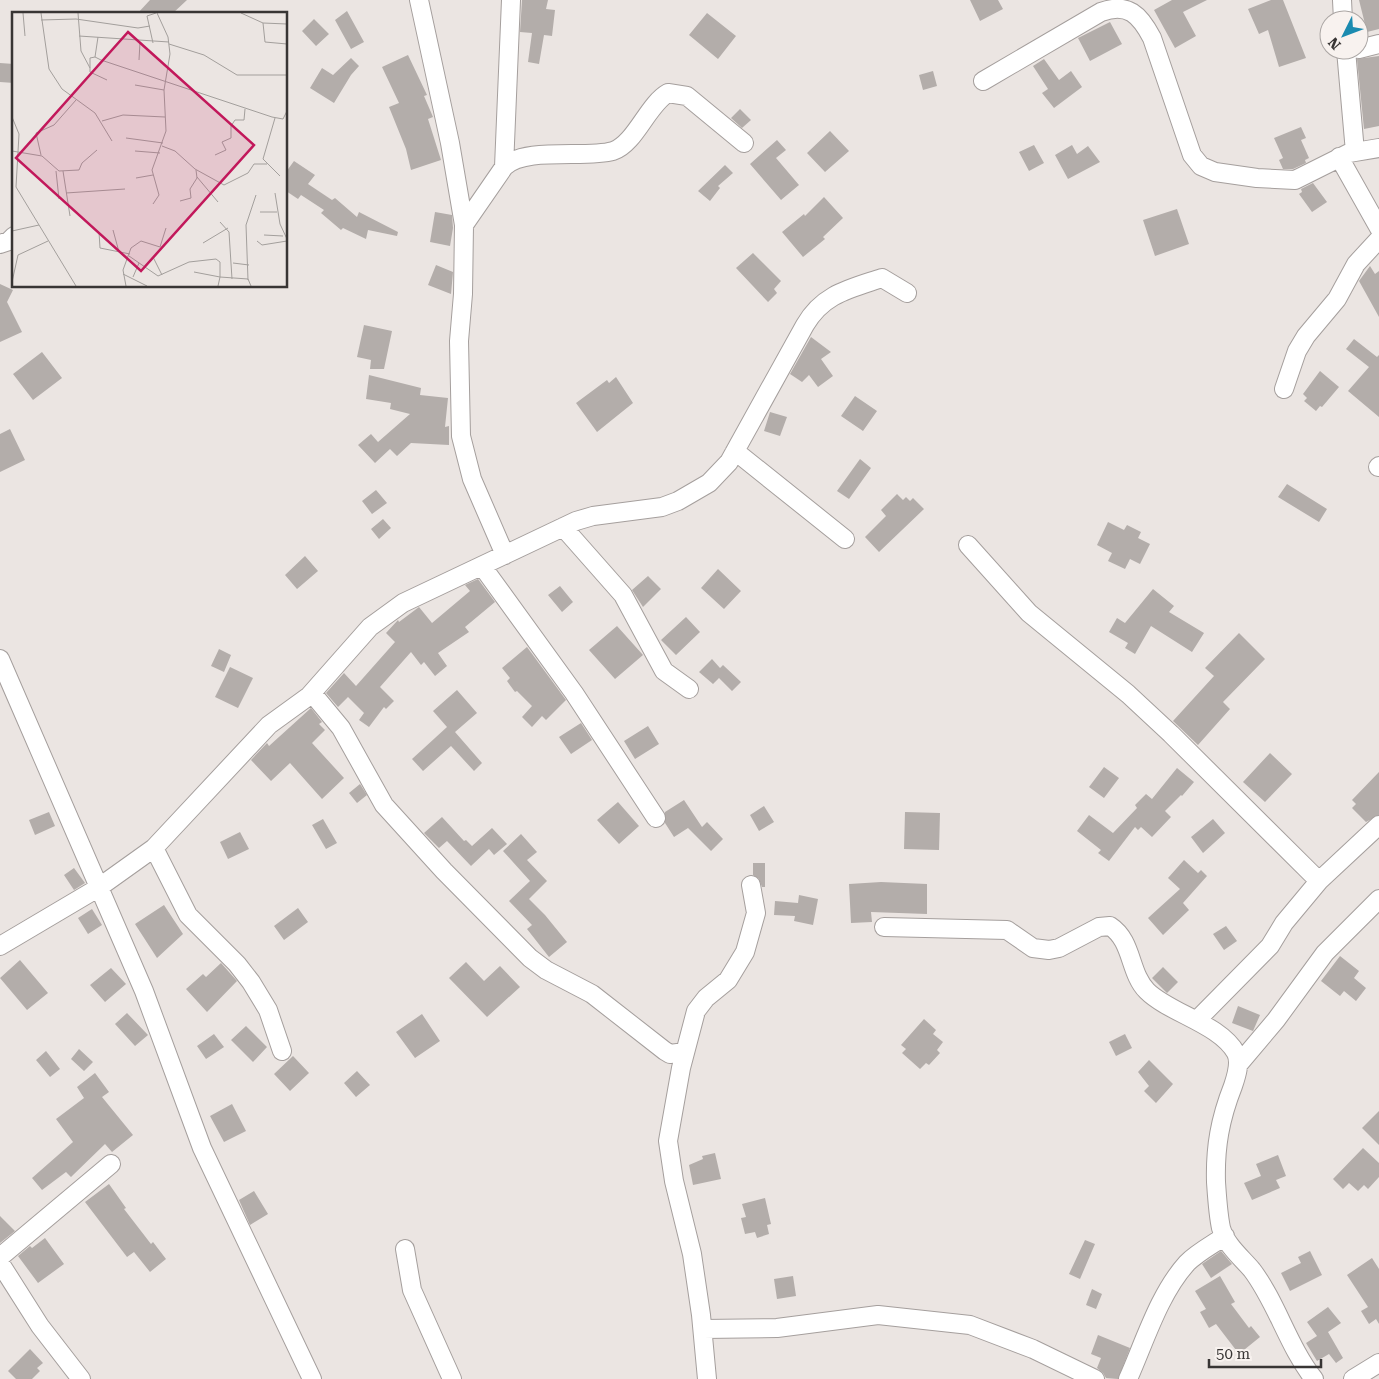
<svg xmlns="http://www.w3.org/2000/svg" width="1379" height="1379" font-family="'Roboto Serif',serif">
	<rect width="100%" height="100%" fill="#ebe5e2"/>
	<path fill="#b3adaa" d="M 150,0 L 187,0 L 172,14 L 137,14 Z
		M 522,0 L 548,0 L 546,9 L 555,10 L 552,36 L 544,35 L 539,64 L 528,62 L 532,33 L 520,32 Z
		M 970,0 L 998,0 L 1003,9 L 980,21 Z
		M 1172,0 L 1207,0 L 1183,12 L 1196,36 L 1175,48 L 1154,10 Z
		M 1271,0 L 1283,0 L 1306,58 L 1279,67 L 1268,30 L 1259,34 L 1248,9 Z
		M 1359,0 L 1379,0 L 1379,29 L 1367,32 Z
		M 347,11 L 364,42 L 351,49 L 335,20 Z
		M 707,13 L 736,36 L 718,59 L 689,35 Z
		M 314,19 L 329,34 L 316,46 L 302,31 Z
		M 1110,22 L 1122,44 L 1090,61 L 1078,38 Z
		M 408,55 L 427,95 L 424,96 L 433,117 L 428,119 L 441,160 L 411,170 L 406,149 L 389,107 L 399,103 L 382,67 Z
		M 1379,56 L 1379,126 L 1364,129 L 1357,59 Z
		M 351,58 L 359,66 L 351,75 L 334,103 L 310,88 L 322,68 L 333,75 Z
		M 1044,59 L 1059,80 L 1071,71 L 1082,87 L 1054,108 L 1042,93 L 1048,89 L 1033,66 Z
		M 0,63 L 14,64 L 14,83 L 0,82 Z
		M 933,71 L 937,86 L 923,90 L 919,75 Z
		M 740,109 L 751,120 L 742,128 L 731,118 Z
		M 1301,127 L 1306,138 L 1301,140 L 1309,158 L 1305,160 L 1306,163 L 1293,169 L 1283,169 L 1279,160 L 1283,158 L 1274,138 Z
		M 830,131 L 849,151 L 825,172 L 807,153 Z
		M 777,140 L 786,150 L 776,158 L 799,185 L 781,200 L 750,164 Z
		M 1034,145 L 1044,163 L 1029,171 L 1019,152 Z
		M 1072,145 L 1077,154 L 1088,146 L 1100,162 L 1068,179 L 1055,155 Z
		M 294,161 L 315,175 L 308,184 L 332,200 L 335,198 L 357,217 L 359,212 L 398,232 L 397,236 L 368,230 L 366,239 L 343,228 L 341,230 L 321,213 L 324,210 L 301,195 L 298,199 L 286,191 L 286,172 Z
		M 725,165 L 733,173 L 718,186 L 720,188 L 710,201 L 698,191 Z
		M 1313,183 L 1327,202 L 1312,212 L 1299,194 L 1302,192 L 1301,189 Z
		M 824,197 L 843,218 L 823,237 L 825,239 L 803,257 L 782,232 L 804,214 L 805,216 Z
		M 1177,209 L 1189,244 L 1155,256 L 1143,220 Z
		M 435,212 L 452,215 L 453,228 L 450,246 L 430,242 Z
		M 753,253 L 781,281 L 774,289 L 777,293 L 768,302 L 736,268 Z
		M 436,265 L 453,272 L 451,294 L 428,285 Z
		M 1370,266 L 1375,274 L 1379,271 L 1379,317 L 1359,281 Z
		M 0,284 L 13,290 L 7,302 L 22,332 L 0,342 Z
		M 364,325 L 392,331 L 384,369 L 370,369 L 371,360 L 357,357 Z
		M 811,337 L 831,352 L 821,359 L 833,376 L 818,387 L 809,375 L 802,382 L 790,374 Z
		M 1354,339 L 1377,357 L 1379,355 L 1379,417 L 1348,391 L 1369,367 L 1346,349 Z
		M 42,352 L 62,378 L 33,400 L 13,374 Z
		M 1320,371 L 1339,387 L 1322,407 L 1320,406 L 1316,411 L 1304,401 L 1307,398 L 1303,394 Z
		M 369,375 L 421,388 L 420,395 L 448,398 L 445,427 L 449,426 L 449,445 L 411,443 L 397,456 L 390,449 L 375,463 L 358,445 L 371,434 L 378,442 L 410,414 L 390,409 L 391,403 L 366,399 Z
		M 616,377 L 633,403 L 597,432 L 576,403 L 607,380 L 609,383 Z
		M 855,396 L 877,411 L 863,431 L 841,416 Z
		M 770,412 L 787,417 L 780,436 L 764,431 Z
		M 10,429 L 25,460 L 0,472 L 0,434 Z
		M 860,459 L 871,468 L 849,499 L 837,491 Z
		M 1287,484 L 1327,509 L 1319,522 L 1278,497 Z
		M 376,490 L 387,503 L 372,514 L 362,501 Z
		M 897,494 L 903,500 L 906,497 L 910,501 L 913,498 L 924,509 L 879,552 L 865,537 L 886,516 L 881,510 Z
		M 383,519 L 391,528 L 379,539 L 371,529 Z
		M 1108,522 L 1124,530 L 1127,525 L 1141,532 L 1138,538 L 1150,544 L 1140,564 L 1130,559 L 1125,569 L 1108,561 L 1112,553 L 1097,545 Z
		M 305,556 L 318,571 L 297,589 L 285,575 Z
		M 718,569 L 741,591 L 724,609 L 701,588 Z
		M 648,576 L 661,589 L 643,607 L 632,590 Z
		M 478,579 L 495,602 L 465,627 L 469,632 L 438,653 L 447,666 L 435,676 L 424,662 L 421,665 L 411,652 L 380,687 L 394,701 L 386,709 L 384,707 L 369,727 L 359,720 L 364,713 L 348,697 L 338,707 L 326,693 L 344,673 L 356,686 L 395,642 L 386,633 L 398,620 L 399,622 L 419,607 L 432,623 L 470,591 L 465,585 Z
		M 560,586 L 573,602 L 562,612 L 548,595 Z
		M 1153,589 L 1174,606 L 1169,612 L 1204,633 L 1192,652 L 1151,626 L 1135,654 L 1125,648 L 1128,643 L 1109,632 L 1117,618 L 1125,623 Z
		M 686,617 L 700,632 L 676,655 L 661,640 Z
		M 617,626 L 643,655 L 615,679 L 589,650 Z
		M 1239,633 L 1265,659 L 1223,702 L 1230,709 L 1198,745 L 1173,721 L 1214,676 L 1205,668 Z
		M 527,647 L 566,700 L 546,720 L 542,716 L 532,727 L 522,717 L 532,706 L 517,691 L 515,692 L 507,681 L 510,678 L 502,668 Z
		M 219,649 L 231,655 L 224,672 L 211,666 Z
		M 712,659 L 720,668 L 723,665 L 741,682 L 732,691 L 719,678 L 713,684 L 699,672 Z
		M 230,667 L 253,678 L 238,708 L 215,697 Z
		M 457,690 L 477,713 L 455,732 L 482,763 L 474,771 L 451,746 L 423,771 L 412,759 L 447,727 L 433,711 Z
		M 311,708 L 322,722 L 319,724 L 325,730 L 312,743 L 344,778 L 322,799 L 290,763 L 271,781 L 251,760 L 267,743 L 269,746 Z
		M 581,723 L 592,740 L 571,754 L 559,737 Z
		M 648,726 L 659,744 L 635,759 L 624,741 Z
		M 1270,753 L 1292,774 L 1265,802 L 1243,782 Z
		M 1104,767 L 1119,778 L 1104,798 L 1089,787 Z
		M 1177,768 L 1194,782 L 1182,796 L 1181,795 L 1165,811 L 1171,817 L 1152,837 L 1141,827 L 1138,830 L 1135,827 L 1109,861 L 1098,853 L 1101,850 L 1077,831 L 1089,815 L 1113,833 L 1137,808 L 1135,805 L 1146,794 L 1152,799 Z
		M 1379,772 L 1379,815 L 1366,822 L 1352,808 L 1356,804 L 1352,800 Z
		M 360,784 L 367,795 L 357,803 L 349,793 Z
		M 684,800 L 702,827 L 707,822 L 723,839 L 711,851 L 688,828 L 674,837 L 665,823 L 665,812 Z
		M 618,802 L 639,826 L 619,844 L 597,820 Z
		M 764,806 L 774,822 L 759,831 L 750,815 Z
		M 49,812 L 55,826 L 35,835 L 29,820 Z
		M 905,812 L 940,813 L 939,850 L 904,849 Z
		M 442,817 L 464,841 L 466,840 L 472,846 L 492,828 L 507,844 L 494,855 L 489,849 L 471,866 L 447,841 L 439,848 L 424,833 Z
		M 323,819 L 337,843 L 326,849 L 312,825 Z
		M 1213,819 L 1225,833 L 1203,853 L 1191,837 Z
		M 240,832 L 249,849 L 228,859 L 220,842 Z
		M 521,834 L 537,852 L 527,860 L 547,881 L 529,899 L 545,915 L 567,942 L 549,957 L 527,929 L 532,925 L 509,901 L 530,881 L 503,851 Z
		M 1184,860 L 1198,873 L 1201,870 L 1207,876 L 1183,903 L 1189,910 L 1163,935 L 1148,918 L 1180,889 L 1168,878 Z
		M 753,863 L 765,863 L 765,887 L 762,887 L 759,879 L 753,875 Z
		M 74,868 L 85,883 L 74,890 L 64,875 Z
		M 881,882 L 927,884 L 927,914 L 871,912 L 872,922 L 851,923 L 849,884 Z
		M 799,895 L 818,899 L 813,925 L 794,921 L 795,916 L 774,915 L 775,901 L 798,903 Z
		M 164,905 L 183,934 L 157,958 L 135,924 Z
		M 298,908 L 308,922 L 284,940 L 274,926 Z
		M 92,909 L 102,925 L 88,934 L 78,918 Z
		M 1226,926 L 1237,941 L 1224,950 L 1213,934 Z
		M 1340,956 L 1359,971 L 1354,978 L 1366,988 L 1356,1001 L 1344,991 L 1340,996 L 1321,981 Z
		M 20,960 L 48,993 L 27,1010 L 0,978 Z
		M 466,962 L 484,981 L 500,966 L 520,987 L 487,1017 L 449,978 Z
		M 221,963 L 237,981 L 207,1012 L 186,989 L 203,974 L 206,977 Z
		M 1163,967 L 1178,982 L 1167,993 L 1152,978 Z
		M 111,968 L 126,984 L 105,1002 L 90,985 Z
		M 1238,1006 L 1260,1015 L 1253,1031 L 1232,1023 Z
		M 127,1013 L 148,1035 L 135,1046 L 115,1024 Z
		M 422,1014 L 440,1041 L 415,1058 L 396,1032 Z
		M 924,1019 L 936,1030 L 933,1034 L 943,1042 L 937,1050 L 940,1053 L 929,1065 L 926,1063 L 920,1069 L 902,1053 L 906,1049 L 901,1045 Z
		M 246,1026 L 267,1047 L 253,1062 L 231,1040 Z
		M 214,1034 L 224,1047 L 206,1059 L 197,1046 Z
		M 1125,1034 L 1132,1048 L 1116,1056 L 1109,1042 Z
		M 79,1049 L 93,1062 L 84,1071 L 71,1059 Z
		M 46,1051 L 60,1069 L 50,1077 L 36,1060 Z
		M 293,1056 L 309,1073 L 290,1091 L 274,1074 Z
		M 1149,1060 L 1173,1084 L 1156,1103 L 1144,1091 L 1149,1086 L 1138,1072 Z
		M 357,1071 L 370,1085 L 356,1097 L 344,1083 Z
		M 95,1073 L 109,1092 L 102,1097 L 133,1135 L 112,1152 L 105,1144 L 71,1177 L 66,1172 L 42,1190 L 32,1178 L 73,1142 L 56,1119 L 84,1098 L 77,1087 Z
		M 232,1104 L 246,1131 L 224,1142 L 210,1116 Z
		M 1379,1111 L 1379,1145 L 1362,1128 Z
		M 1363,1148 L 1379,1163 L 1379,1177 L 1368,1189 L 1364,1185 L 1358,1191 L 1349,1183 L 1343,1189 L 1333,1179 Z
		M 715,1153 L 721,1179 L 693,1185 L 689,1165 L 703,1159 L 702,1156 Z
		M 1278,1155 L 1286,1176 L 1276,1180 L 1280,1188 L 1252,1200 L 1244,1183 L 1261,1176 L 1256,1164 Z
		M 109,1184 L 126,1208 L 124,1209 L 151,1244 L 153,1242 L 166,1259 L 150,1272 L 134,1252 L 127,1257 L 85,1202 Z
		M 254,1191 L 268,1214 L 250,1225 L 239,1200 Z
		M 765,1198 L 771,1224 L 767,1225 L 769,1234 L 757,1238 L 755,1232 L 745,1234 L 741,1218 L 746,1217 L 742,1204 Z
		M 0,1216 L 15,1231 L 0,1243 Z
		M 45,1238 L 64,1264 L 38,1283 L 18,1256 L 30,1246 L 32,1248 Z
		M 1085,1240 L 1095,1244 L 1080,1279 L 1069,1274 Z
		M 1221,1251 L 1232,1264 L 1211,1278 L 1202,1264 Z
		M 1310,1251 L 1322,1275 L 1290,1291 L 1281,1273 L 1301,1263 L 1298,1257 Z
		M 1372,1258 L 1379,1269 L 1379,1324 L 1376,1319 L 1369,1324 L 1361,1311 L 1368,1307 L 1347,1275 Z
		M 793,1276 L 796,1296 L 777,1299 L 774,1279 Z
		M 1220,1276 L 1235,1302 L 1231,1304 L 1249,1328 L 1251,1326 L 1260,1337 L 1239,1354 L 1216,1324 L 1209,1328 L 1200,1312 L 1206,1309 L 1195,1291 Z
		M 1092,1289 L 1102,1294 L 1096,1309 L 1086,1305 Z
		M 1328,1307 L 1341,1323 L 1328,1332 L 1343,1358 L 1336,1363 L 1329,1354 L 1317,1361 L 1306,1343 L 1317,1336 L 1307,1322 Z
		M 1098,1335 L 1130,1348 L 1118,1379 L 1106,1378 L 1103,1373 L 1097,1368 L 1101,1358 L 1091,1354 Z
		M 30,1349 L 43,1363 L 37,1368 L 40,1371 L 32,1379 L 16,1379 L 8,1371 Z"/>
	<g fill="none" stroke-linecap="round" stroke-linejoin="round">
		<defs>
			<path id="minor" d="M 419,0 L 450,143 L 464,225 L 463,294 L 459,341 L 461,436 L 472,479 L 505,555
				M 1342,0 L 1343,20
				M 1359,49 L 1379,44
				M 1346,50 L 1355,152
				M 983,81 L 1101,12 C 1128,2 1140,15 1152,38 L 1192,155 L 1201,166 L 1215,172 L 1257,178 L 1295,180 L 1349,153 L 1379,148
				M 1339,157 L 1379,228
				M 504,167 L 511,0
				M 464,225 L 504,167 C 525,146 587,159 613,151 C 635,144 648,104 668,93 L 687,96 L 744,143
				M 0,244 L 9,241 L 14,236
				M 1284,389 L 1297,351 L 1306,336 L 1337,299 L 1356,264 L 1379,239
				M 735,451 L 845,539
				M 1378,467 L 1379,466
				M 563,527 L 623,595 L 664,671 L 689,689
				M 968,545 L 1029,613 L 1128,694 L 1171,734 L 1319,881
				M 482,566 L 574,693 L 656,818
				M 0,659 L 144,991 L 202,1148 L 312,1379
				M 312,693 L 341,728 L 384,805 L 444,871 L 530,958 L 546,970 L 592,994 L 665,1051 L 670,1054 L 685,1052
				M 154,848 L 188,915 L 237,964 L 251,982 L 268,1010 L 282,1051
				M 884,927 L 1007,930 L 1033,948 L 1049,950 L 1059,948 L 1099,927 L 1110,926 C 1133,941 1129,973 1147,991 C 1169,1013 1220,1024 1236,1053 C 1241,1063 1236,1077 1233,1086 C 1220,1119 1215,1147 1216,1182 C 1217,1196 1218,1214 1221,1228 C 1226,1245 1241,1257 1252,1270 C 1277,1303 1288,1346 1314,1379
				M 0,946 L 98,888 L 154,848 L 269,725 L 309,696 L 370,627 L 403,603 L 576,521 L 593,516 L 662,507 L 678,501 L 709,483 L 729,462 L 805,325 C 823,294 849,289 882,278 L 907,293
				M 1197,1020 L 1270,946 L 1284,923 L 1319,881 L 1379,825
				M 1238,1065 L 1276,1020 L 1325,953 L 1379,899
				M 405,1249 L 412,1290 L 452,1379
				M 0,1257 L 111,1164
				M 0,1263 L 40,1326 L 81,1379
				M 703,1329 L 777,1328 L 878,1315 L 970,1325 L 1033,1349 L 1095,1379
				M 707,1379 L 701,1315 L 692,1254 L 674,1181 L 668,1141 L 681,1068 L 696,1011 L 706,998 L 728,980 L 745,952 L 756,913 L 751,885
				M 1128,1379 C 1145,1341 1159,1294 1187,1263 C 1198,1252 1212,1245 1225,1236
				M 1353,1379 L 1379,1363"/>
		</defs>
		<use href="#minor" stroke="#a59f9d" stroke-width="20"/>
		<use href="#minor" stroke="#fff" stroke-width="18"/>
	</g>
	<g transform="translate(12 12)">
		<rect width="275" height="275" fill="#ebe5e2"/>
		<path fill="none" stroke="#a39f9c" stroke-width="1" d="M 11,1 L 13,24M 29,1 L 37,57 L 50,77 L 83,101 L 100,129M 66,1 L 69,39 L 78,56M 229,1 L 251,11 L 275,12M 29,8 L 64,7 L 126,16 L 138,14M 251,11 L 253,30 L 275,32M 67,24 L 157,30M 86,25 L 83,45 L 89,48 L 260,105 L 271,107 L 275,99M 141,31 L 135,4 L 144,1M 157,32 L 192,43 L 225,63 L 275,63M 83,45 L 78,46 L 78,60 L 95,68M 127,48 L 128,30M 123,73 L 152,78M 0,105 L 7,122 L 4,175 L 64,274M 263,106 L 251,147 L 268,164M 90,109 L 111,103 L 153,105M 114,126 L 151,131M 150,134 L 163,139 L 183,157 L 212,173 L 236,161 L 242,152 L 255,152M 0,139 L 30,144 L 47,159 L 67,158 L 70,151 L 85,138M 123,139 L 148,141M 29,143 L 24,121 L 42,113 L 64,88M 203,143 L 214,138 L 210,130 L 219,126 L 219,114 L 223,108 L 232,108 L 233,97M 44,159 L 47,187M 51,159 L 58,204M 185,165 L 206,190M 124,166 L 141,163M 54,181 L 113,177M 263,181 L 268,212 L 275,227M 168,189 L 179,186 L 178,177 L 185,166 L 184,158M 141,192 L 147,183 L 140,158 L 154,119 L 152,78 L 158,42 L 156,25 L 145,1M 248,200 L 265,200M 208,210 L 217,220 L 220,267M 101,218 L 107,240M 0,219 L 27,213M 87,220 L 88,236 L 118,242M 252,223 L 271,224M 245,229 L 250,233 L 275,229M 191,231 L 216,216M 117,244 L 146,264 L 177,250 L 204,247 L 208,250 L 208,265M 141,245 L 150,263M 221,251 L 237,253M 182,260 L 208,265M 111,262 L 135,274M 121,265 L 127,251M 236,268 L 234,213 L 244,183M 0,270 L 6,243 L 36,229M 114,274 L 111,258 L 119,236 L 129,229 L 148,235 L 154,216M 206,274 L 208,265 L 236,267 L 239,274"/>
		<path fill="#c2185b" fill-opacity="0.15" stroke="#c2185b" stroke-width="2.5" d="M 116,20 L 242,133 L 129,259 L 4,146 Z"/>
		<rect width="275" height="275" fill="none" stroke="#383534" stroke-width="2.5"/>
	</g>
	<g transform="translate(1344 35) rotate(228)"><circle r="24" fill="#f8f2ef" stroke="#aba6a4"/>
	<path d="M0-4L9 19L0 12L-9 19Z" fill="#1b8bb0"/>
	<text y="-8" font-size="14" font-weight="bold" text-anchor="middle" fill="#383534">N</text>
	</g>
	<path d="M1209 1359v8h112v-8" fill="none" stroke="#383534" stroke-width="2.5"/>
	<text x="1216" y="1359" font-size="15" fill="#383534" stroke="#f8f2ef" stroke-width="4" paint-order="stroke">50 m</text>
</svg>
